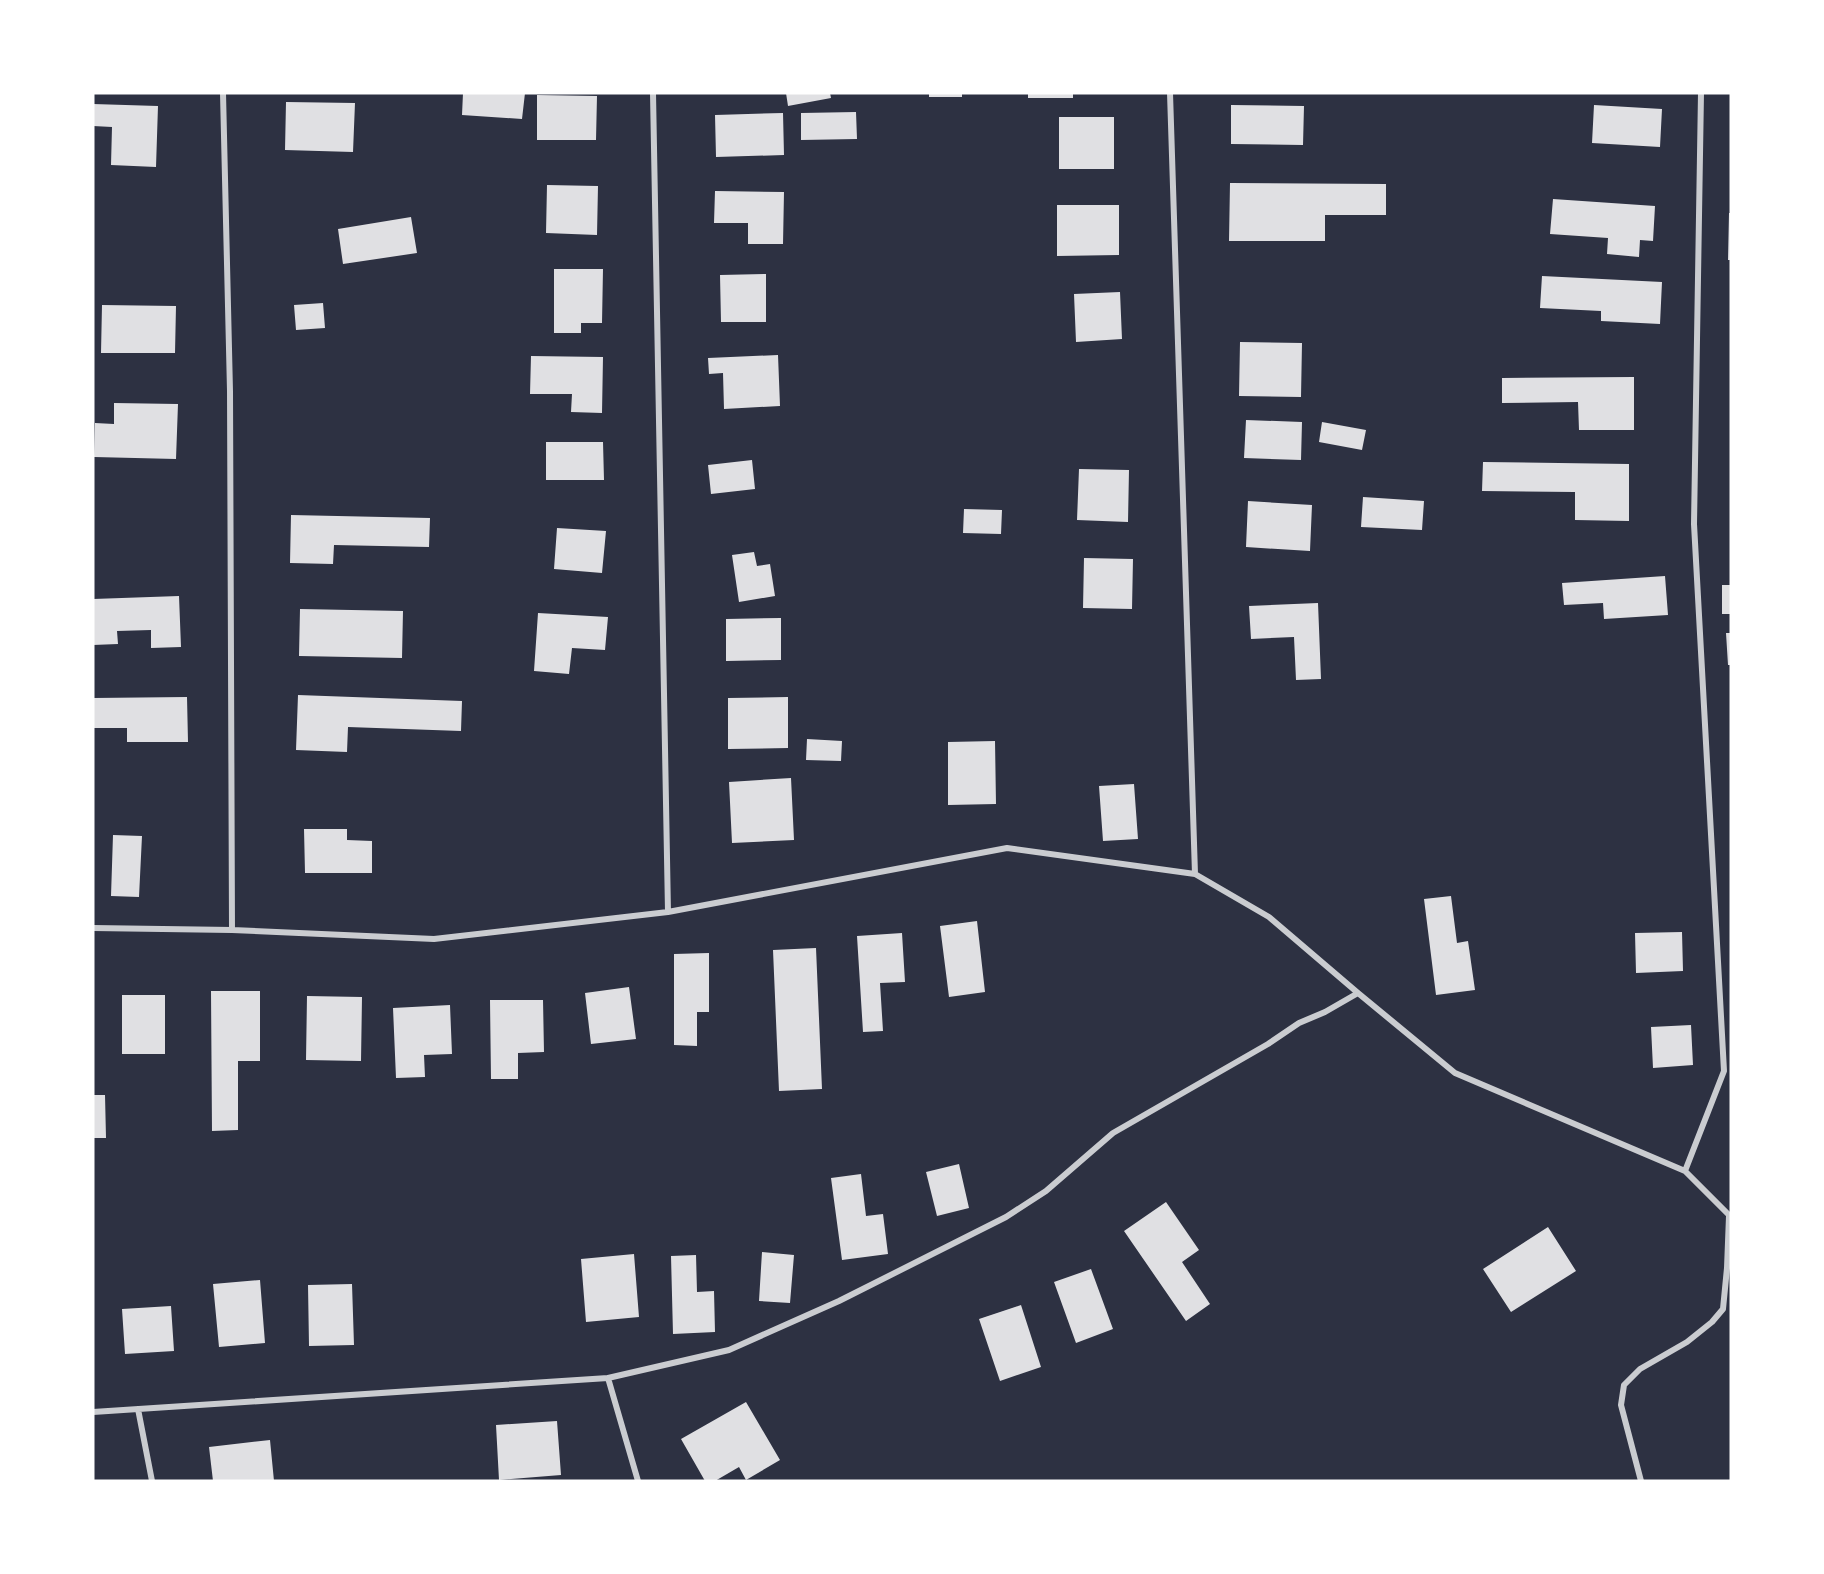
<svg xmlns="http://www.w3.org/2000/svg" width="1824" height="1574" font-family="'Alegreya Sans',sans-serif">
	<rect width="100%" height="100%" fill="#2d3142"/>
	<path fill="#e0e0e3" d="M 463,93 L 525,93 L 522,119 L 462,115 Z
		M 786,93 L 830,93 L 831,98 L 788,106 Z
		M 929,93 L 962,93 L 962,97 L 929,97 Z
		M 1028,93 L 1073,93 L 1073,98 L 1028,98 Z
		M 537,95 L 597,96 L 596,140 L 537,140 Z
		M 286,102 L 355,103 L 353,152 L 285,150 Z
		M 93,104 L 158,106 L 156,167 L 111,165 L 112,127 L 93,126 Z
		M 1231,105 L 1304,106 L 1303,145 L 1231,144 Z
		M 1594,105 L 1662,109 L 1660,147 L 1592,143 Z
		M 856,112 L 857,139 L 801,140 L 801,113 Z
		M 783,113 L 784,155 L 716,157 L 715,115 Z
		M 1059,117 L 1114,117 L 1114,169 L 1059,169 Z
		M 1230,183 L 1386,184 L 1386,215 L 1325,215 L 1325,241 L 1229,241 Z
		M 547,185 L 598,186 L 597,235 L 546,233 Z
		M 715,191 L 784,192 L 783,244 L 748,244 L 748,223 L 714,223 Z
		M 1553,199 L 1655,206 L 1653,241 L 1640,240 L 1639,257 L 1607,254 L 1608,238 L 1550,234 Z
		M 1057,205 L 1119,205 L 1119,255 L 1057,256 Z
		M 1729,213 L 1731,213 L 1731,260 L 1728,260 Z
		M 411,217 L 417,253 L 343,264 L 338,229 Z
		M 554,269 L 603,269 L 602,323 L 581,323 L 581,333 L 554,333 Z
		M 766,274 L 766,322 L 721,322 L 720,275 Z
		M 1542,276 L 1662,282 L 1660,324 L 1601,321 L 1601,311 L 1540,308 Z
		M 1120,292 L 1122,339 L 1076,342 L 1074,294 Z
		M 323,303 L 325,328 L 296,330 L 294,305 Z
		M 102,305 L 176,306 L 175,353 L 101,353 Z
		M 1240,342 L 1302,343 L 1301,397 L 1239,396 Z
		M 778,355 L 780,406 L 724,409 L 723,373 L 709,374 L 708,358 Z
		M 531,356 L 603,357 L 602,413 L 571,412 L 572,394 L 530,394 Z
		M 1634,377 L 1634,430 L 1579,430 L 1578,402 L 1502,403 L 1502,378 Z
		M 114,403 L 178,404 L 176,459 L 94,457 L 95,423 L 114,424 Z
		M 1246,420 L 1302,422 L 1301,460 L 1244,458 Z
		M 1322,422 L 1366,430 L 1362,450 L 1319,442 Z
		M 546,442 L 603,442 L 604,480 L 546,480 Z
		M 752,460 L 755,489 L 711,494 L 708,465 Z
		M 1483,462 L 1629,464 L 1629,521 L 1575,520 L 1575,492 L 1482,491 Z
		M 1079,469 L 1129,470 L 1128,522 L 1077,520 Z
		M 1363,497 L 1424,501 L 1422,530 L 1361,527 Z
		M 1248,501 L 1312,505 L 1310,551 L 1246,547 Z
		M 964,509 L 1002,510 L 1001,534 L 963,533 Z
		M 291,515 L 430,518 L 429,547 L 334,545 L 333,564 L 290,563 Z
		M 557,528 L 606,531 L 602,573 L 554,569 Z
		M 754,552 L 757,566 L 770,564 L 775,596 L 739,602 L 732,555 Z
		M 1084,558 L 1133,559 L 1132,609 L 1083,608 Z
		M 1665,576 L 1668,615 L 1604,619 L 1603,603 L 1564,605 L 1562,583 Z
		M 1722,585 L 1731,585 L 1731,614 L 1722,614 Z
		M 179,596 L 181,647 L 151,648 L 151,630 L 117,631 L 118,644 L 93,645 L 93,599 Z
		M 1318,603 L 1321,679 L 1296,680 L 1294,637 L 1251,639 L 1249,606 Z
		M 300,609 L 403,611 L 402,658 L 299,656 Z
		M 538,613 L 608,617 L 605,650 L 572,648 L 569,674 L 534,671 Z
		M 781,618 L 781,660 L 726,661 L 726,619 Z
		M 1726,633 L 1731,633 L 1731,665 L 1728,665 Z
		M 298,695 L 462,701 L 461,731 L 348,727 L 347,752 L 296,750 Z
		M 187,697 L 188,742 L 127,742 L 127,728 L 93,728 L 93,698 Z
		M 788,697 L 788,748 L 728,749 L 728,698 Z
		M 807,739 L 842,741 L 841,761 L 806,760 Z
		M 995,741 L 996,804 L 948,805 L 948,742 Z
		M 791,778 L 794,840 L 732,843 L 729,782 Z
		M 1134,784 L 1138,839 L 1103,841 L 1099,786 Z
		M 304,829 L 347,829 L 347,840 L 372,841 L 372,873 L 305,873 Z
		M 113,835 L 142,836 L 139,897 L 111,896 Z
		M 1451,896 L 1457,943 L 1468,941 L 1475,990 L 1436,995 L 1424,899 Z
		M 977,921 L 985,992 L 949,997 L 940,926 Z
		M 1682,932 L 1683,971 L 1636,973 L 1635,933 Z
		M 902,933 L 905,982 L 880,983 L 883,1031 L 863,1032 L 857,936 Z
		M 816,948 L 822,1089 L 779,1091 L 773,950 Z
		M 709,953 L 709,1012 L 697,1012 L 697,1046 L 674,1045 L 674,954 Z
		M 629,987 L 636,1039 L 591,1044 L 585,993 Z
		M 211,991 L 260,991 L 260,1061 L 238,1061 L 238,1130 L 212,1131 Z
		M 122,995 L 165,995 L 165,1054 L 122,1054 Z
		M 307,996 L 362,997 L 361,1061 L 306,1060 Z
		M 490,1000 L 543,1000 L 544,1052 L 518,1053 L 518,1079 L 491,1079 Z
		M 450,1005 L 452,1054 L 424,1055 L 425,1077 L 396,1078 L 393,1008 Z
		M 1691,1025 L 1693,1065 L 1653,1068 L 1651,1027 Z
		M 93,1095 L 105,1095 L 106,1138 L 93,1138 Z
		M 959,1164 L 969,1208 L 937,1216 L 926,1172 Z
		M 861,1174 L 866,1216 L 883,1214 L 888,1254 L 842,1260 L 831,1178 Z
		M 1166,1202 L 1199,1250 L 1182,1262 L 1210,1304 L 1186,1321 L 1124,1231 Z
		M 1548,1227 L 1576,1271 L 1511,1312 L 1483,1269 Z
		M 762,1252 L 794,1255 L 790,1303 L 759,1301 Z
		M 634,1254 L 639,1317 L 586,1322 L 581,1259 Z
		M 696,1255 L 697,1292 L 714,1291 L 715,1332 L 673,1334 L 671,1256 Z
		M 1091,1269 L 1113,1329 L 1076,1343 L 1054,1282 Z
		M 260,1280 L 265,1343 L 219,1347 L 213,1284 Z
		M 352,1284 L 354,1345 L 309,1346 L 308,1285 Z
		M 1021,1305 L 1041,1367 L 1000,1381 L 979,1319 Z
		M 171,1306 L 174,1351 L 125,1354 L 122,1309 Z
		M 746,1402 L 780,1460 L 746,1480 L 739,1467 L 715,1481 L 705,1481 L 681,1439 Z
		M 557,1421 L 561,1475 L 499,1480 L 496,1425 Z
		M 270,1440 L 274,1481 L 213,1481 L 209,1447 Z"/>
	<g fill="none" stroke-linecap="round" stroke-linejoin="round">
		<path stroke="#caccd0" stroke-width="6" d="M 223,93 L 230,391 L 232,930
			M 653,93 L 668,912
			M 1170,93 L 1195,874
			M 93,928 L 232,930 L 434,939 L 668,912 L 1007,848 L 1195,874 L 1269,917 L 1358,993 L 1455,1073 L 1685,1171 L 1731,1217
			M 1685,1171 L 1724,1071 L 1694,524 L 1701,93
			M 608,1378 L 638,1481
			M 138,1409 L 152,1481
			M 93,1412 L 608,1378 L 729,1350 L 839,1301 L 1006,1217 L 1046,1191 L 1113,1133 L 1268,1044 L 1299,1023 L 1325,1012 L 1358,993
			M 1641,1481 L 1621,1405 L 1624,1385 L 1640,1369 L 1687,1342 L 1712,1322 L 1723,1309 L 1727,1268 L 1729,1216"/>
	</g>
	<rect width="1824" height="1574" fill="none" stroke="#ffffff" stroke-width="189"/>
</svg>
